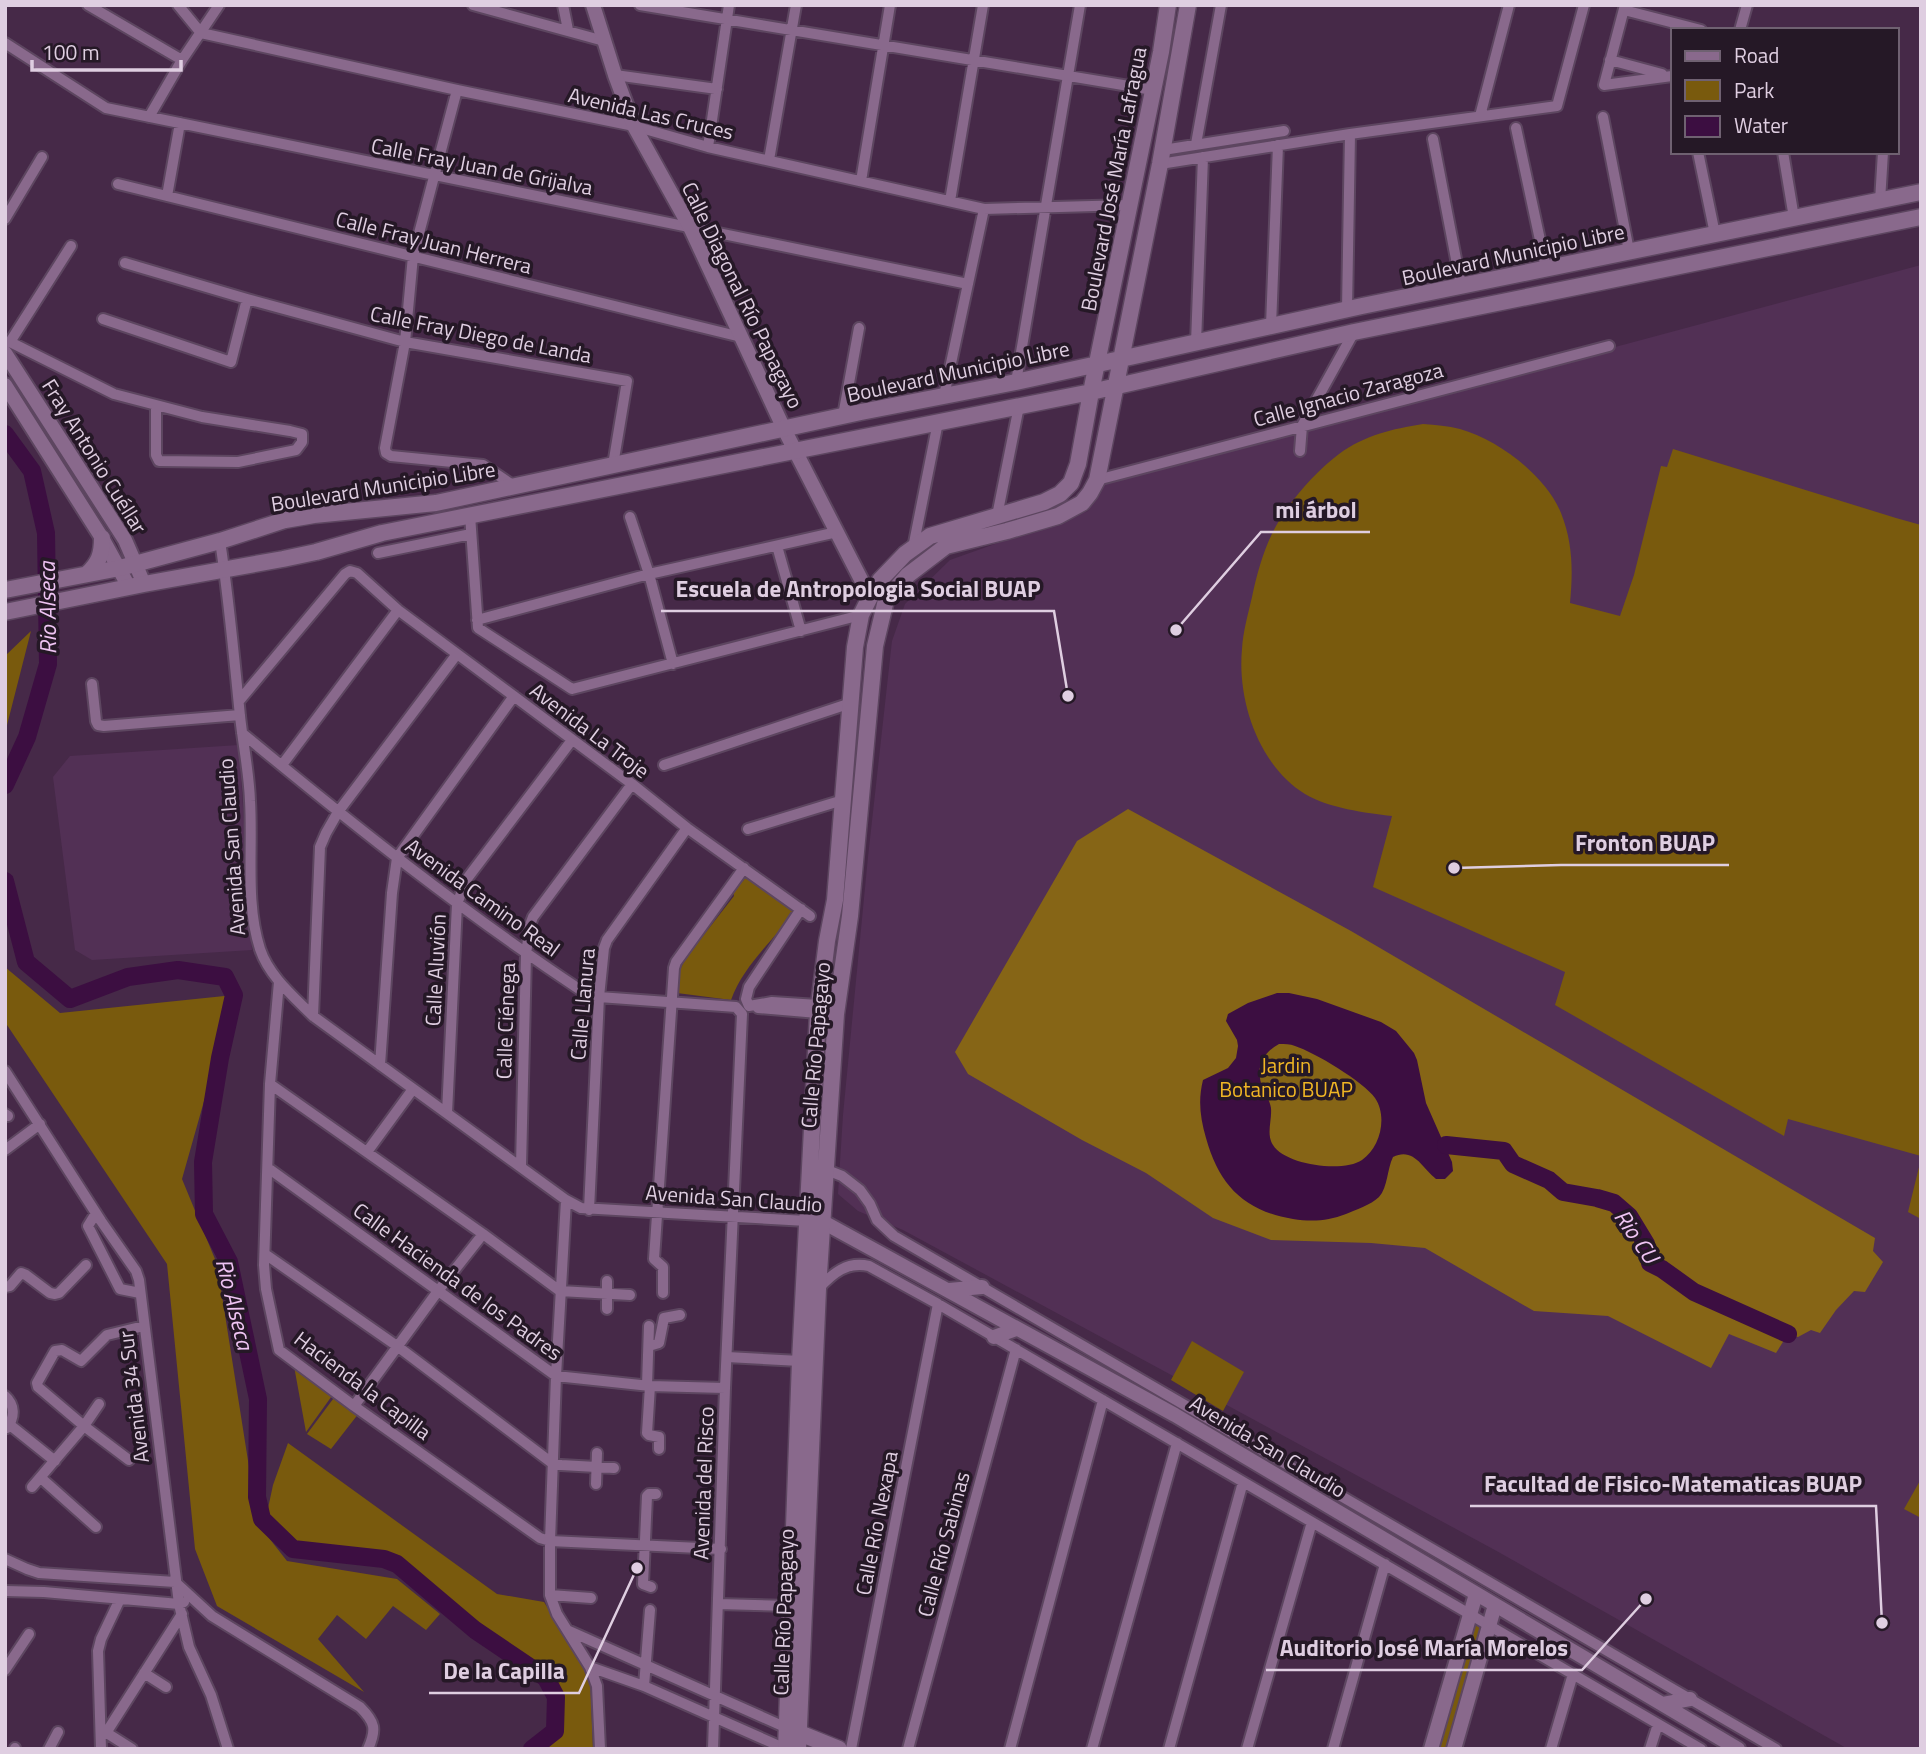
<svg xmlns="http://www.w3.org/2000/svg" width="1926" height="1754" font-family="'Titillium Web',sans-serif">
	<rect width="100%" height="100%" fill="#462948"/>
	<path fill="#523055" d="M 1921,265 L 1921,1749 L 1848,1749 L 1493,1549 L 903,1230 L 858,1211 L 838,1194 L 843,1115 L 868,857 L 892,641 L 905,604 L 950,560 L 1088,511 L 1101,485 Z
		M 239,745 L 252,950 L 92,960 L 75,950 L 53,777 L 70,756 Z"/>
	<path fill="#795a0d" d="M 1423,424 C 1436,425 1448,426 1460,429 C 1499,440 1546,476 1561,513 C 1573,543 1573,572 1570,603 L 1620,616 L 1634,575 L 1661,466 L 1667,467 L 1673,449 L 1896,518 L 1921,525 L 1921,1156 L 1788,1119 L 1784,1136 L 1555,1005 L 1565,972 L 1373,887 L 1392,816 C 1366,813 1328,808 1305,794 C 1259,766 1237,701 1242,649 C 1243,632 1248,614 1252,597 C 1257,573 1264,548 1276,526 C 1289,502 1316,471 1339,454 C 1365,435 1392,429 1423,424 Z
		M 31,631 L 5,733 L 5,656 Z
		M 747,872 L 797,909 C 775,939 744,964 731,1000 L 677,993 L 679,972 L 685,959 L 734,896 L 733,892 L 738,882 L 743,881 Z
		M 5,967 L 60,1013 L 234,995 L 182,1179 L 217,1264 L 258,1524 L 287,1561 L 397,1579 L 440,1614 L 426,1630 L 393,1606 L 366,1639 L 337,1615 L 318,1639 L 364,1692 L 217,1606 L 195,1549 L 167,1264 L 5,1022 Z
		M 1921,1159 L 1921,1219 L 1908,1212 Z
		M 1192,1341 L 1244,1372 L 1223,1411 L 1171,1380 Z
		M 294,1366 L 334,1393 L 306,1432 Z
		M 336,1395 L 359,1413 L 331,1449 L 307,1434 Z
		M 288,1443 L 497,1594 L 544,1602 L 590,1675 L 593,1749 L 542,1749 L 558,1735 L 556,1682 L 398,1559 L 292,1541 L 267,1513 L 273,1485 Z
		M 1921,1479 L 1921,1518 L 1904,1509 Z
		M 1470,1614 L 1489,1625 L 1453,1749 L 1432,1749 Z"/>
	<path fill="#866516" d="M 1128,809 L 1351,931 L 1875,1238 L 1873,1251 L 1883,1262 L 1865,1292 L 1854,1291 L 1836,1310 L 1820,1333 L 1811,1330 L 1798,1337 L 1788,1334 L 1776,1353 L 1729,1334 L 1711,1368 L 1608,1316 L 1534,1311 L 1425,1248 L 1371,1243 L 1271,1240 L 1213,1218 L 1146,1173 L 1082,1140 L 968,1074 L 955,1052 L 1077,841 Z"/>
	<path fill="#3c0e41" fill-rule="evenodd" d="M 1277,993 L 1289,993 L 1317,999 L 1381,1022 L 1396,1031 L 1414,1053 L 1417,1060 L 1426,1103 L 1452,1162 L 1453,1171 L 1445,1179 L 1436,1179 C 1422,1168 1414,1147 1393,1157 C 1387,1169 1388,1187 1379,1197 C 1371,1205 1355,1210 1346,1214 C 1328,1221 1312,1222 1293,1219 C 1244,1211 1219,1185 1206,1138 C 1200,1117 1198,1100 1203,1080 L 1228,1068 L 1236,1058 L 1238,1046 L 1237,1040 L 1226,1021 L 1228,1014 L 1248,1003 ZM 1279,1044 C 1285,1044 1290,1044 1295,1046 C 1314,1052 1364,1082 1375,1098 C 1388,1117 1380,1148 1362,1160 C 1343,1173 1285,1165 1273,1145 C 1266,1134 1272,1121 1271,1108 C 1270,1101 1266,1095 1263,1089 C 1255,1069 1261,1054 1279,1044 Z"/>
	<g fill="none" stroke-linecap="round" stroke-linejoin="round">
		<path stroke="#3c0e41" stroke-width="18" d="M 5,434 L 32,471 L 46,533 L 48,664 L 27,737 L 5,785
			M 5,881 L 26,962 L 70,999 L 128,977 L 178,970 L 225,977 L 234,995 L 220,1058 L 203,1162 L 204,1214 L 229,1262 L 258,1399 L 257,1497 L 262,1519 L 293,1549 L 384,1559 L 397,1564 L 475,1630 L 546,1678 L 556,1697 L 555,1731 L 532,1749
			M 1446,1145 L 1504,1151 L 1513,1164 L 1549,1180 L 1563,1192 L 1597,1198 L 1614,1203 L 1629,1216 L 1646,1244 L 1650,1263 L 1662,1269 L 1694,1292 L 1788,1334"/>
		<defs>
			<path id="minor" d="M 88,5 L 182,60
				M 178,5 L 201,33 L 457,90 L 634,126 L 708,147 L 984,209 L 1130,205
				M 473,5 L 604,41
				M 563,5 L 568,30
				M 640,5 L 1153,90
				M 1625,5 L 1604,85 L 1672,76
				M 1624,10 L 1701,30
				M 1740,30 L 1747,5
				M 5,43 L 106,108 L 968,284
				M 1610,60 L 1662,74
				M 615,75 L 717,89
				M 457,90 L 413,256 L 405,342 L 385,448 L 386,453 L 391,456 L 483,465 L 514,486
				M 1480,116 L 1509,5
				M 149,117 L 182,60 L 219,5
				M 1603,117 L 1629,251
				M 1516,128 L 1546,268
				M 1433,139 L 1461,285
				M 1196,144 L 1221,5
				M 708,147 L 729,5
				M 1163,150 L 1284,131
				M 1698,152 L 1715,234
				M 1783,152 L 1794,218
				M 769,160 L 796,5
				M 1160,164 L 1350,134 L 1557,106 L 1584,5
				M 861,181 L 890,5
				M 118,184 L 741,337
				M 167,196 L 180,123
				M 950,201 L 983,5
				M 1880,201 L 1883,152
				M 5,219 L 42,157
				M 125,263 L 247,299 L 405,342 L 627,381 L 613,465
				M 1347,310 L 1350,134
				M 103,319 L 231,362 L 247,299
				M 1271,326 L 1278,145
				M 10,342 L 114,394 L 202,417 L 290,431 L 302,434 L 302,442 L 296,450 L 238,462 L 159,461 L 156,455 L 156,406
				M 5,343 L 10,342 L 71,246
				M 1196,343 L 1203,157
				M 1016,382 L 1080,5
				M 944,396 L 984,209
				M 843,416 L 859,328
				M 1300,451 L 1302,426 L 1354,332
				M 1097,480 L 1609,346
				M 470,515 L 478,628 L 572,689 L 861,615
				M 997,516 L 1019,406
				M 630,517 L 649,574 L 673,664
				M 220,541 C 229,599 234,657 240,716 C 243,744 249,772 250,801 C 253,850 245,902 260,949 C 269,976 293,996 313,1016 L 566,1200 L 581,1208 L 807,1221
				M 777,546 L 801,631
				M 913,548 L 938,422
				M 378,553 L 471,534
				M 477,620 L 649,574 L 837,532
				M 92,684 L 96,721 L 98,725 L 104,726 L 240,715
				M 239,701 L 345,574 L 350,571 L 357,573 L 398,610 L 632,784 L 687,828 L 810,916
				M 242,733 C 352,824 463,912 582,991 L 599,997 L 736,1007 L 742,1014 L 725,1388 L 713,1749
				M 282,765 L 398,610
				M 664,765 L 851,703
				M 748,829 L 843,800
				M 279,982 L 270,1084 L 264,1265 L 266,1289 L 279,1350 L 354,1406 L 540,1538 L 550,1541 L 721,1549
				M 749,1006 L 746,999 L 749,987 L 801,909
				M 749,1006 L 772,1002 L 818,1005
				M 758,1008 L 818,1013
				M 313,1016 L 320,847 L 326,833 L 338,812 L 457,654
				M 380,1065 L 392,893 L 397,858 L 514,696
				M 5,1071 L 101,1221 L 136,1271 L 139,1280 L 179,1604 L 189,1647 L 211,1695 L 228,1749
				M 270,1084 L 483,1234 L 560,1291 L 630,1295
				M 447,1113 L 457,904 L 466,880 L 572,740
				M 5,1114 L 8,1116
				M 5,1150 L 40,1124
				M 367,1152 L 413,1089
				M 521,1166 L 526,954 L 530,925 L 533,917 L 632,784
				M 268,1168 L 556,1376 L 650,1386 L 725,1388
				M 827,1170 L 842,1176 L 860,1190 L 870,1204 L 877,1220 L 894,1236 L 1776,1749
				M 566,1200 L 556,1376 L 550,1541 L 550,1595 L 557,1614 L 590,1667 L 597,1686 L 600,1749
				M 589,1210 L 599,997 L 604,948 L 607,940 L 687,828
				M 96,1213 L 88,1226 L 120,1289 L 140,1293
				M 265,1254 L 397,1346 L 552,1463 L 561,1465 L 614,1468
				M 5,1287 L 10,1286 L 21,1273 L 26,1275 L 50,1293 L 55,1294 L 59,1293 L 86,1265
				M 818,1289 C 833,1273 847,1261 869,1266 L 938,1304 L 1701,1749
				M 663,1293 L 663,1267 L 654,1259 L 674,968 L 676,962 L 744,868
				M 607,1309 L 607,1281
				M 649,1346 L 659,1343 L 664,1318 L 680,1315
				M 727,1357 L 800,1361
				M 647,1385 L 649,1326
				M 650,1386 L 647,1433 L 649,1435 L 659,1437 L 659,1449
				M 5,1396 C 15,1405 15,1417 7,1428
				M 354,1406 L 438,1291 L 483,1234
				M 10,1425 L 55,1461
				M 129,1460 L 84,1426 L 38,1387 L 37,1383 L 55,1351 L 62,1350 L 81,1361 L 107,1335 L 144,1326
				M 41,1478 L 96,1527
				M 596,1484 L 597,1453
				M 32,1487 L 84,1426 L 99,1404
				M 5,1559 L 27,1569 L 39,1573 L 175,1582
				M 175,1582 L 212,1616 L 360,1707 C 375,1722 377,1729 368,1749
				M 651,1587 L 643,1584 L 647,1496 L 649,1494 L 656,1494
				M 5,1591 L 44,1592 L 179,1604 L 184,1602
				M 550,1595 L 591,1598
				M 718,1604 L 791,1606
				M 567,1630 L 787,1728
				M 590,1667 L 644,1686 L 786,1749
				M 5,1670 L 29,1634
				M 144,1673 L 166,1687
				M 644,1686 L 650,1610
				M 102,1730 L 132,1749
				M 106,1733 L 182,1614
				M 15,1749 L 15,1748
				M 49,1749 L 58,1732
				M 101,1749 L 98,1651 L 101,1639 L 120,1599
				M 851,1749 L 938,1304
				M 908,1749 L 1016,1349
				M 1010,1749 L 1103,1400
				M 1092,1749 L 1177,1443
				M 1169,1749 L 1243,1482
				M 1247,1749 L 1312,1522
				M 1333,1749 L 1385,1564
				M 1551,1749 L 1573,1674
				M 1650,1749 L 1658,1724"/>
			<path id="tertiary" d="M 593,5 L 615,75 L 634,126 L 690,227 L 784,429 L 870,597
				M 5,353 L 125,540 L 144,584
				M 5,385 L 102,538 L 129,587
				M 813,1222 L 823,1222 L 1175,1415 L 1738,1749
				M 949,1290 L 982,1287
				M 994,1337 L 1016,1329
				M 1663,1704 L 1690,1699
				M 1431,1749 L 1476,1594
				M 1454,1749 L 1495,1605"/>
			<path id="secondary" d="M 87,574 C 99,563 102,554 102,538
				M 5,590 L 120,568 L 220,541 L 285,520 L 314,515 L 436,503 L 861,412 L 1016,382 L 1362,306 L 1921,192
				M 5,612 L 144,584 L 283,559 L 316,552 L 382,533 L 1091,392 L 1354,332 L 1921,217
				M 792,1730 L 839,1749
				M 786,1749 L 800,1361 L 818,1013 L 827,941 L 835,900 L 855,647 L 861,615 L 870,597 L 880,580 L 905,554 L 930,536 L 1044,502 L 1060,494 L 1071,483 L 1078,464 L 1091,392 L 1161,52 L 1168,5
				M 798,1749 L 818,1289 L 836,1014 L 850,916 L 875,646 L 886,600 L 908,575 L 946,546 L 1007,531 L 1058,516 L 1082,503 L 1090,493 L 1097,480 L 1160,164 L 1188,5"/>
		</defs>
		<use href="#minor" stroke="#5d4660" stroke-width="14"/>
		<use href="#tertiary" stroke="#5d4660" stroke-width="18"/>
		<use href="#secondary" stroke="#5d4660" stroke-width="19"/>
		<use href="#minor" stroke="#89698c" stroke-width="10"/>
		<use href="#tertiary" stroke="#89698c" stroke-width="14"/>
		<use href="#secondary" stroke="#89698c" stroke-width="16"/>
	</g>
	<g text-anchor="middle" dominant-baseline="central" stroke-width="7" stroke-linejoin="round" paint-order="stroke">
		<g font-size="21" fill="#dfcee1" stroke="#251826">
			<text transform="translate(651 113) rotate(13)">Avenida Las Cruces</text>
			<text transform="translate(482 166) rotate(11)">Calle Fray Juan de Grijalva</text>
			<text transform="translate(1113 179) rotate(-79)">Boulevard José María Lafragua</text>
			<text transform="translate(434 242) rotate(14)">Calle Fray Juan Herrera</text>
			<text transform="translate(1513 254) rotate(-12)">Boulevard Municipio Libre</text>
			<text transform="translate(743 295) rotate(64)">Calle Diagonal Río Papagayo</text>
			<text transform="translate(481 334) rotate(11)">Calle Fray Diego de Landa</text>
			<text transform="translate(958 371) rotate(-12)">Boulevard Municipio Libre</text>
			<text transform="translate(1348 394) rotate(-15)">Calle Ignacio Zaragoza</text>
			<text transform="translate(95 456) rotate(58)">Fray Antonio Cuéllar</text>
			<text transform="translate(383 486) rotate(-9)">Boulevard Municipio Libre</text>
			<text transform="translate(590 730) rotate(37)">Avenida La Troje</text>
			<text transform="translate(231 847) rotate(-94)">Avenida San Claudio</text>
			<text transform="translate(483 897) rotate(36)">Avenida Camino Real</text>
			<text transform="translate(435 970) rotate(-87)">Calle Aluvión</text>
			<text transform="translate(582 1004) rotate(-85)">Calle Llanura</text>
			<text transform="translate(505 1021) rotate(-88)">Calle Ciénega</text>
			<text transform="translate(815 1045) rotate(-85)">Calle Río Papagayo</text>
			<text transform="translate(734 1198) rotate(4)">Avenida San Claudio</text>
			<text transform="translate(458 1281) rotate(36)">Calle Hacienda de los Padres</text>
			<text transform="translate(363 1385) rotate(37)">Hacienda la Capilla</text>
			<text transform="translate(133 1397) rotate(-97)">Avenida 34 Sur</text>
			<text transform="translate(1268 1446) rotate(31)">Avenida San Claudio</text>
			<text transform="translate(703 1483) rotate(-88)">Avenida del Risco</text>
			<text transform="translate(876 1523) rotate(-79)">Calle Río Nexapa</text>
			<text transform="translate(943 1544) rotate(-75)">Calle Río Sabinas</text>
			<text transform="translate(783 1612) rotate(-88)">Calle Río Papagayo</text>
		</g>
		<g font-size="21" fill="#f0b625" stroke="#251826">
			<text x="1286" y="1065">Jardin<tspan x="1286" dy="24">Botanico BUAP</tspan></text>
		</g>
		<g font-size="23" font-style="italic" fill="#efc4f3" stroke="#251826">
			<text transform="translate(47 608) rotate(-91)">Rio Alseca</text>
			<text transform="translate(1637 1236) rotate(56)">Rio CU</text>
			<text transform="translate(235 1304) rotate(76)">Rio Alseca</text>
		</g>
	</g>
	<path fill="none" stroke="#dfcee1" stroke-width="2.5" d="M1176 630L1261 532H1370M1068 696L1054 611H661M1454 868L1561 865H1729M1882 1623L1876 1506H1470M1646 1599L1582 1670H1266M637 1568L579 1693H429"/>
	<g fill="#dfcee1" stroke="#251826" stroke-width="2.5">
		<circle cx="1176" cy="630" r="7"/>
		<circle cx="1068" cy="696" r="7"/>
		<circle cx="1454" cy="868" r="7"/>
		<circle cx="1882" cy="1623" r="7"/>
		<circle cx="1646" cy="1599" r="7"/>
		<circle cx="637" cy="1568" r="7"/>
	</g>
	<g font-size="23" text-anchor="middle" font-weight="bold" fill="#dfcee1" stroke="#251826" stroke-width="7" stroke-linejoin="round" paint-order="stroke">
		<text x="1316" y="518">mi árbol</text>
		<text x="858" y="597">Escuela de Antropologia Social BUAP</text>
		<text x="1645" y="851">Fronton BUAP</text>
		<text x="1673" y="1492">Facultad de Fisico-Matematicas BUAP</text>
		<text x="1424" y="1656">Auditorio José María Morelos</text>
		<text x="504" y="1679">De la Capilla</text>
	</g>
	<rect width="1926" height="1754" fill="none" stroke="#dfcee1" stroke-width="14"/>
	<rect x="1671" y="28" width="228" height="126" fill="#251826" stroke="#6f6171" stroke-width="2"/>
	<rect x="1685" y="51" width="35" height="10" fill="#89698c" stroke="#6f6171" stroke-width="2"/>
	<text x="1734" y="63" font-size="21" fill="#dfcee1">Road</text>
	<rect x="1685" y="80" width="35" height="21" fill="#795a0d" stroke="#6f6171" stroke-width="2"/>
	<text x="1734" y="98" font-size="21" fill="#dfcee1">Park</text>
	<rect x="1685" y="116" width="35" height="21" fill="#3c0e41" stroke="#6f6171" stroke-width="2"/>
	<text x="1734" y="133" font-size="21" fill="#dfcee1">Water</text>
	<path d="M32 60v10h149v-10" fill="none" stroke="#dfcee1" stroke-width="3.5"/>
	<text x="42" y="60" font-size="21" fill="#dfcee1" stroke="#251826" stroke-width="5" paint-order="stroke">100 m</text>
</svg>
